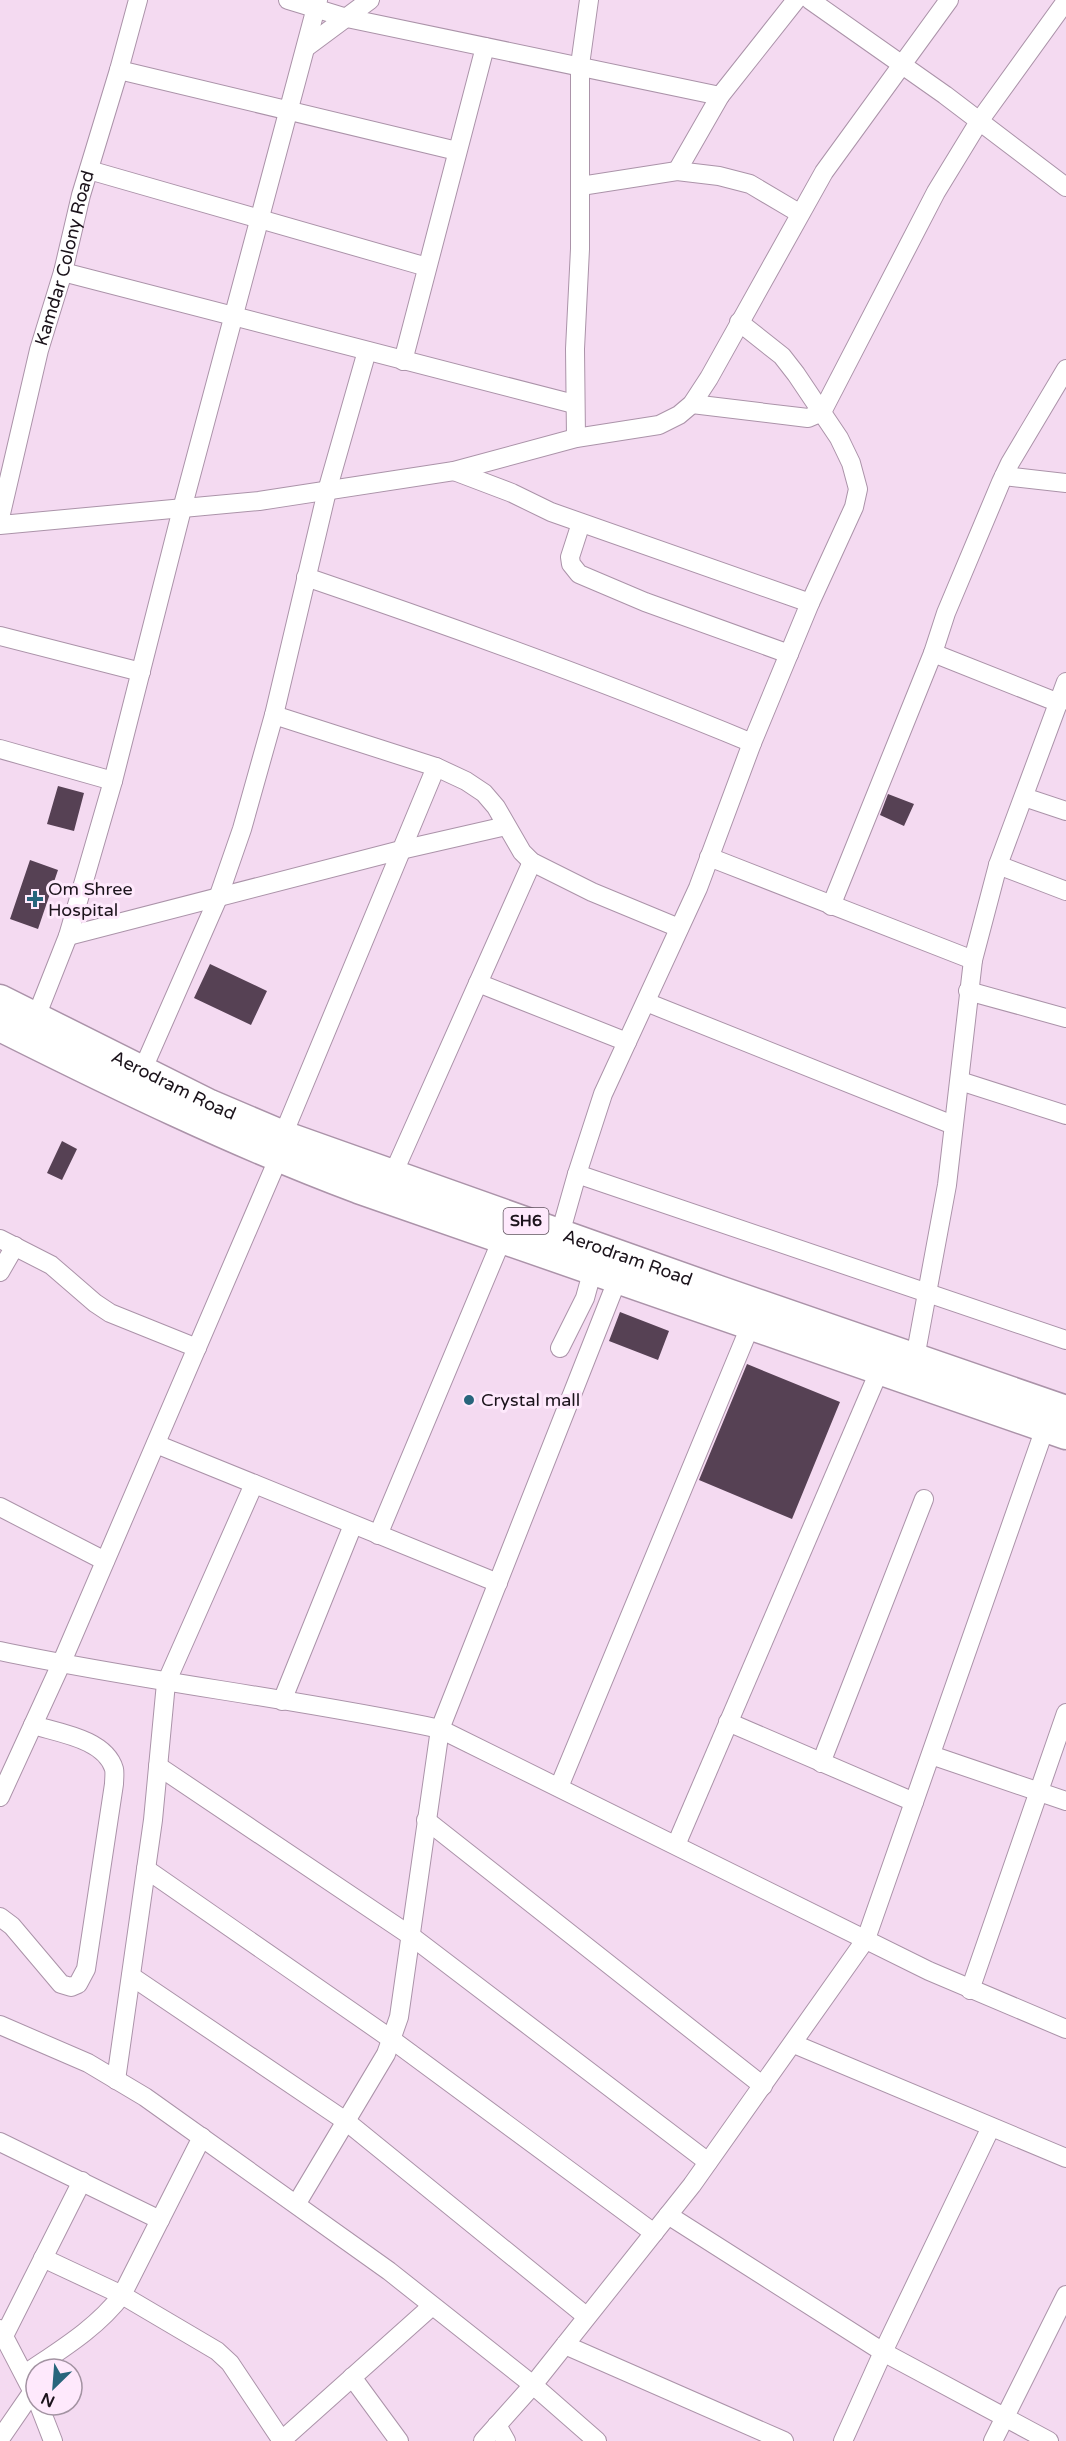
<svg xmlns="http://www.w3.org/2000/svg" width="1066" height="2441" font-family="'Varela Round',sans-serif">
	<rect width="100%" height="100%" fill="#f4daf1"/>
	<path fill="#564154" d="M 58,786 L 84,793 L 74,831 L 47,824 Z
		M 888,794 L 914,804 L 904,826 L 880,815 Z
		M 30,860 L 58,870 L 38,929 L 10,919 Z
		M 210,964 L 267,991 L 251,1025 L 194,998 Z
		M 62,1141 L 77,1149 L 62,1180 L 47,1173 Z
		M 620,1312 L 669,1331 L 658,1360 L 609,1341 Z
		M 747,1364 L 840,1402 L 792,1519 L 699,1480 Z"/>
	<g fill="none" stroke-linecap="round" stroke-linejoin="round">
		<defs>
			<g id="minor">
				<path d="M 288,0 L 347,18 L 720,96"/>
				<path d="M 810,0 L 945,95 L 1066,187"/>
				<path d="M 308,46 L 370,0"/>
				<path d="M 119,70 L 457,151"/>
				<path d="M 89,170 L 427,267"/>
				<path d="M 677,171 L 720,96 L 796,0"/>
				<path d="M 581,186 L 677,171 L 719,176 L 750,184 L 799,213"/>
				<path d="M 63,272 L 574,404"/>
				<path d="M 403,361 L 485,47"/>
				<path d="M 692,404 L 808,418 L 822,412 L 936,192 L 980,120 L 1066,1"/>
				<path d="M 576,438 L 575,349 L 580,249 L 580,65 L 589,0"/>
				<path d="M 454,471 L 512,493 L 551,512 L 810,603"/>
				<path d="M 1004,476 L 1066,483"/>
				<path id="s1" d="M 0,518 L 39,350 L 63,272 L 81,195 L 119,70 L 138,0"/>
				<path d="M 581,523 L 570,557 L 571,564 L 579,574 L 645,602 L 789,654"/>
				<path d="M 0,525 L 259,501 L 454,471 L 576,438 L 659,425 L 679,415 L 692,404 L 709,378 L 824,172 L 949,0"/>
				<path d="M 306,577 C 456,628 605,682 752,743"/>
				<path d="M 0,636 L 141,672"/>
				<path d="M 933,653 L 1059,703"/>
				<path d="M 274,715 L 436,767 L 466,781 L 484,793 L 496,807 L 522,852 L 532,862 L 592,892 L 679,928"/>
				<path d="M 0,749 L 113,781"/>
				<path d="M 1024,797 L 1066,811"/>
				<path d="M 709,857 L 973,960"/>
				<path d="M 998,865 L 1066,891"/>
				<path d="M 831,906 L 933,653 L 946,613 L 1001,482 L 1010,463 L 1066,369"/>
				<path d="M 68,936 L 401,850 L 506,826"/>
				<path d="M 478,983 L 627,1042"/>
				<path d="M 968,991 L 1066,1018"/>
				<path d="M 646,1002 L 953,1125"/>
				<path d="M 36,1017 L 68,936 L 113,781 L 182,509 L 318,0"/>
				<path d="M 142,1071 L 218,898 L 242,829 L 274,715 L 327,491 L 367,351"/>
				<path d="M 960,1081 L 1066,1115"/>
				<path d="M 283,1135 L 436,767"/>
				<path d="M 393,1174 L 532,862"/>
				<path d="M 577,1174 L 1066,1340"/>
				<path d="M 560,1234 L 577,1174 L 603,1094 L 698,888 L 752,743 L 810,603 L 854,507 L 858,489 L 851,463 L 839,438 L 796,374 L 782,356 L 739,322"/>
				<path d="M 0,1239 L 51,1265 L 95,1303 L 110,1313 L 197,1348"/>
				<path d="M 0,1272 L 15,1246"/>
				<path d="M 560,1348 L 585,1298 L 593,1269"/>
				<path d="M 915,1358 L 947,1185 L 973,960 L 998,865 L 1066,682"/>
				<path d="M 156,1444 L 498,1583"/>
				<path d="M 0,1507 L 105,1561"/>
				<path d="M 378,1535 L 502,1239"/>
				<path d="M 0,1651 C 146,1682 294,1698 440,1729 L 929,1971 L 1066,2029"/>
				<path d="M 282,1701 L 353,1525"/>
				<path d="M 728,1722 L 914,1802"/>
				<path d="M 931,1755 L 1066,1801"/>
				<path d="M 821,1763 L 924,1499"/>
				<path d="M 158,1766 L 411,1936 L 708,2162"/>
				<path d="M 559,1787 L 751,1324"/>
				<path d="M 0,1797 L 61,1664 L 278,1159"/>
				<path d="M 426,1820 L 763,2086"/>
				<path d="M 676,1845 L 880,1369"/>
				<path d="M 146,1869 L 391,2039 L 654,2233"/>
				<path d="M 0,1917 L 12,1926 L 61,1984 L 71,1987 L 78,1984 L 86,1969 L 114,1784 C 114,1780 115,1773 114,1769 C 105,1739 59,1733 33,1725"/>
				<path d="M 131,1976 L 347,2122 L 586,2316"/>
				<path d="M 970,1990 L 1066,1713"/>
				<path d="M 0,2025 L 88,2063 L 145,2097 L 389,2271 L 533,2385 L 597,2441"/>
				<path d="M 794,2044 L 1066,2158"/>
				<path d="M 116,2080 L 153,1820 L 166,1683 L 254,1484"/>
				<path d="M 0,2142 L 160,2220"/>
				<path d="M 297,2203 L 386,2054 L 399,2017 L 440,1729 L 618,1278"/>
				<path d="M 668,2215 L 883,2352 L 1049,2441"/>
				<path d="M 43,2258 L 122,2295 L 217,2351 L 230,2363 L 282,2441"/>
				<path d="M 0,2329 L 36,2398"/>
				<path d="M 4,2336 L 82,2181"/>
				<path d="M 565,2345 L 784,2441"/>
				<path d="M 25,2374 C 60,2350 96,2329 122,2295 L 202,2137"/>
				<path d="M 352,2377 L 399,2441"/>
				<path d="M 39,2405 L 53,2441"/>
				<path d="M 497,2425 L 506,2441"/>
				<path d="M 0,2439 L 33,2391"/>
				<path d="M 281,2441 L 432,2306"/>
				<path d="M 483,2441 L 533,2385 L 692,2185 L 866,1939 L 1045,1428"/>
				<path d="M 843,2441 L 883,2352 L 991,2127"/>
				<path d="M 993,2441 L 1066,2295"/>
			</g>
			<g id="primary">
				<path id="s2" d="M 0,999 L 210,1104 L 283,1135 L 719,1290 L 1066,1410"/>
				<path d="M 0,1027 C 118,1086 235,1143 358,1189 L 1066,1435"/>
			</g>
		</defs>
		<use href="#minor" stroke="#ab93a9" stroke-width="20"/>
		<use href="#primary" stroke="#ab93a9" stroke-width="31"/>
		<use href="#minor" stroke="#fff" stroke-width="18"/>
		<use href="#primary" stroke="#fff" stroke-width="28"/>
	</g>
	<g fill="#28657c" stroke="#fee9fc" stroke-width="2">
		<path d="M32 890h6v6h6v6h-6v6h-6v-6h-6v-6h6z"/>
		<circle cx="469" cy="1400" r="6"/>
	</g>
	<g text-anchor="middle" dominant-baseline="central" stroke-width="6" stroke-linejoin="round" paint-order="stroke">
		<rect fill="#fee9fc" stroke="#5f535e" stroke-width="1.5" x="503.5" y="1208" width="45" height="26" rx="4.5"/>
		<g font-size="16" font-weight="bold" fill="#1b131b">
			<text x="526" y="1221">SH6</text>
		</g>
		<g font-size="18" fill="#1b131b" stroke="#fee9fc">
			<text stroke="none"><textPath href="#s1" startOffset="268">Kamdar Colony Road</textPath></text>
			<text stroke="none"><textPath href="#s2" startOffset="194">Aerodram Road</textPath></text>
			<text stroke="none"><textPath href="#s2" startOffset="680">Aerodram Road</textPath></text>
		</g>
		<g font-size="18" fill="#1b131b" stroke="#fee9fc" text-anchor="start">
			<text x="48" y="889">Om Shree<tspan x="48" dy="21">Hospital</tspan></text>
			<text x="481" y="1400">Crystal mall</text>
		</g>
	</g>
	<g transform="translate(54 2387) rotate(205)"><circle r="28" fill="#fee9fc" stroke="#a393a2" stroke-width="1.5"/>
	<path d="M0-4.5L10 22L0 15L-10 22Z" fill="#28657c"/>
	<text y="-9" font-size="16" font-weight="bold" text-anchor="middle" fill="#1b131b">N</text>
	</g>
</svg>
